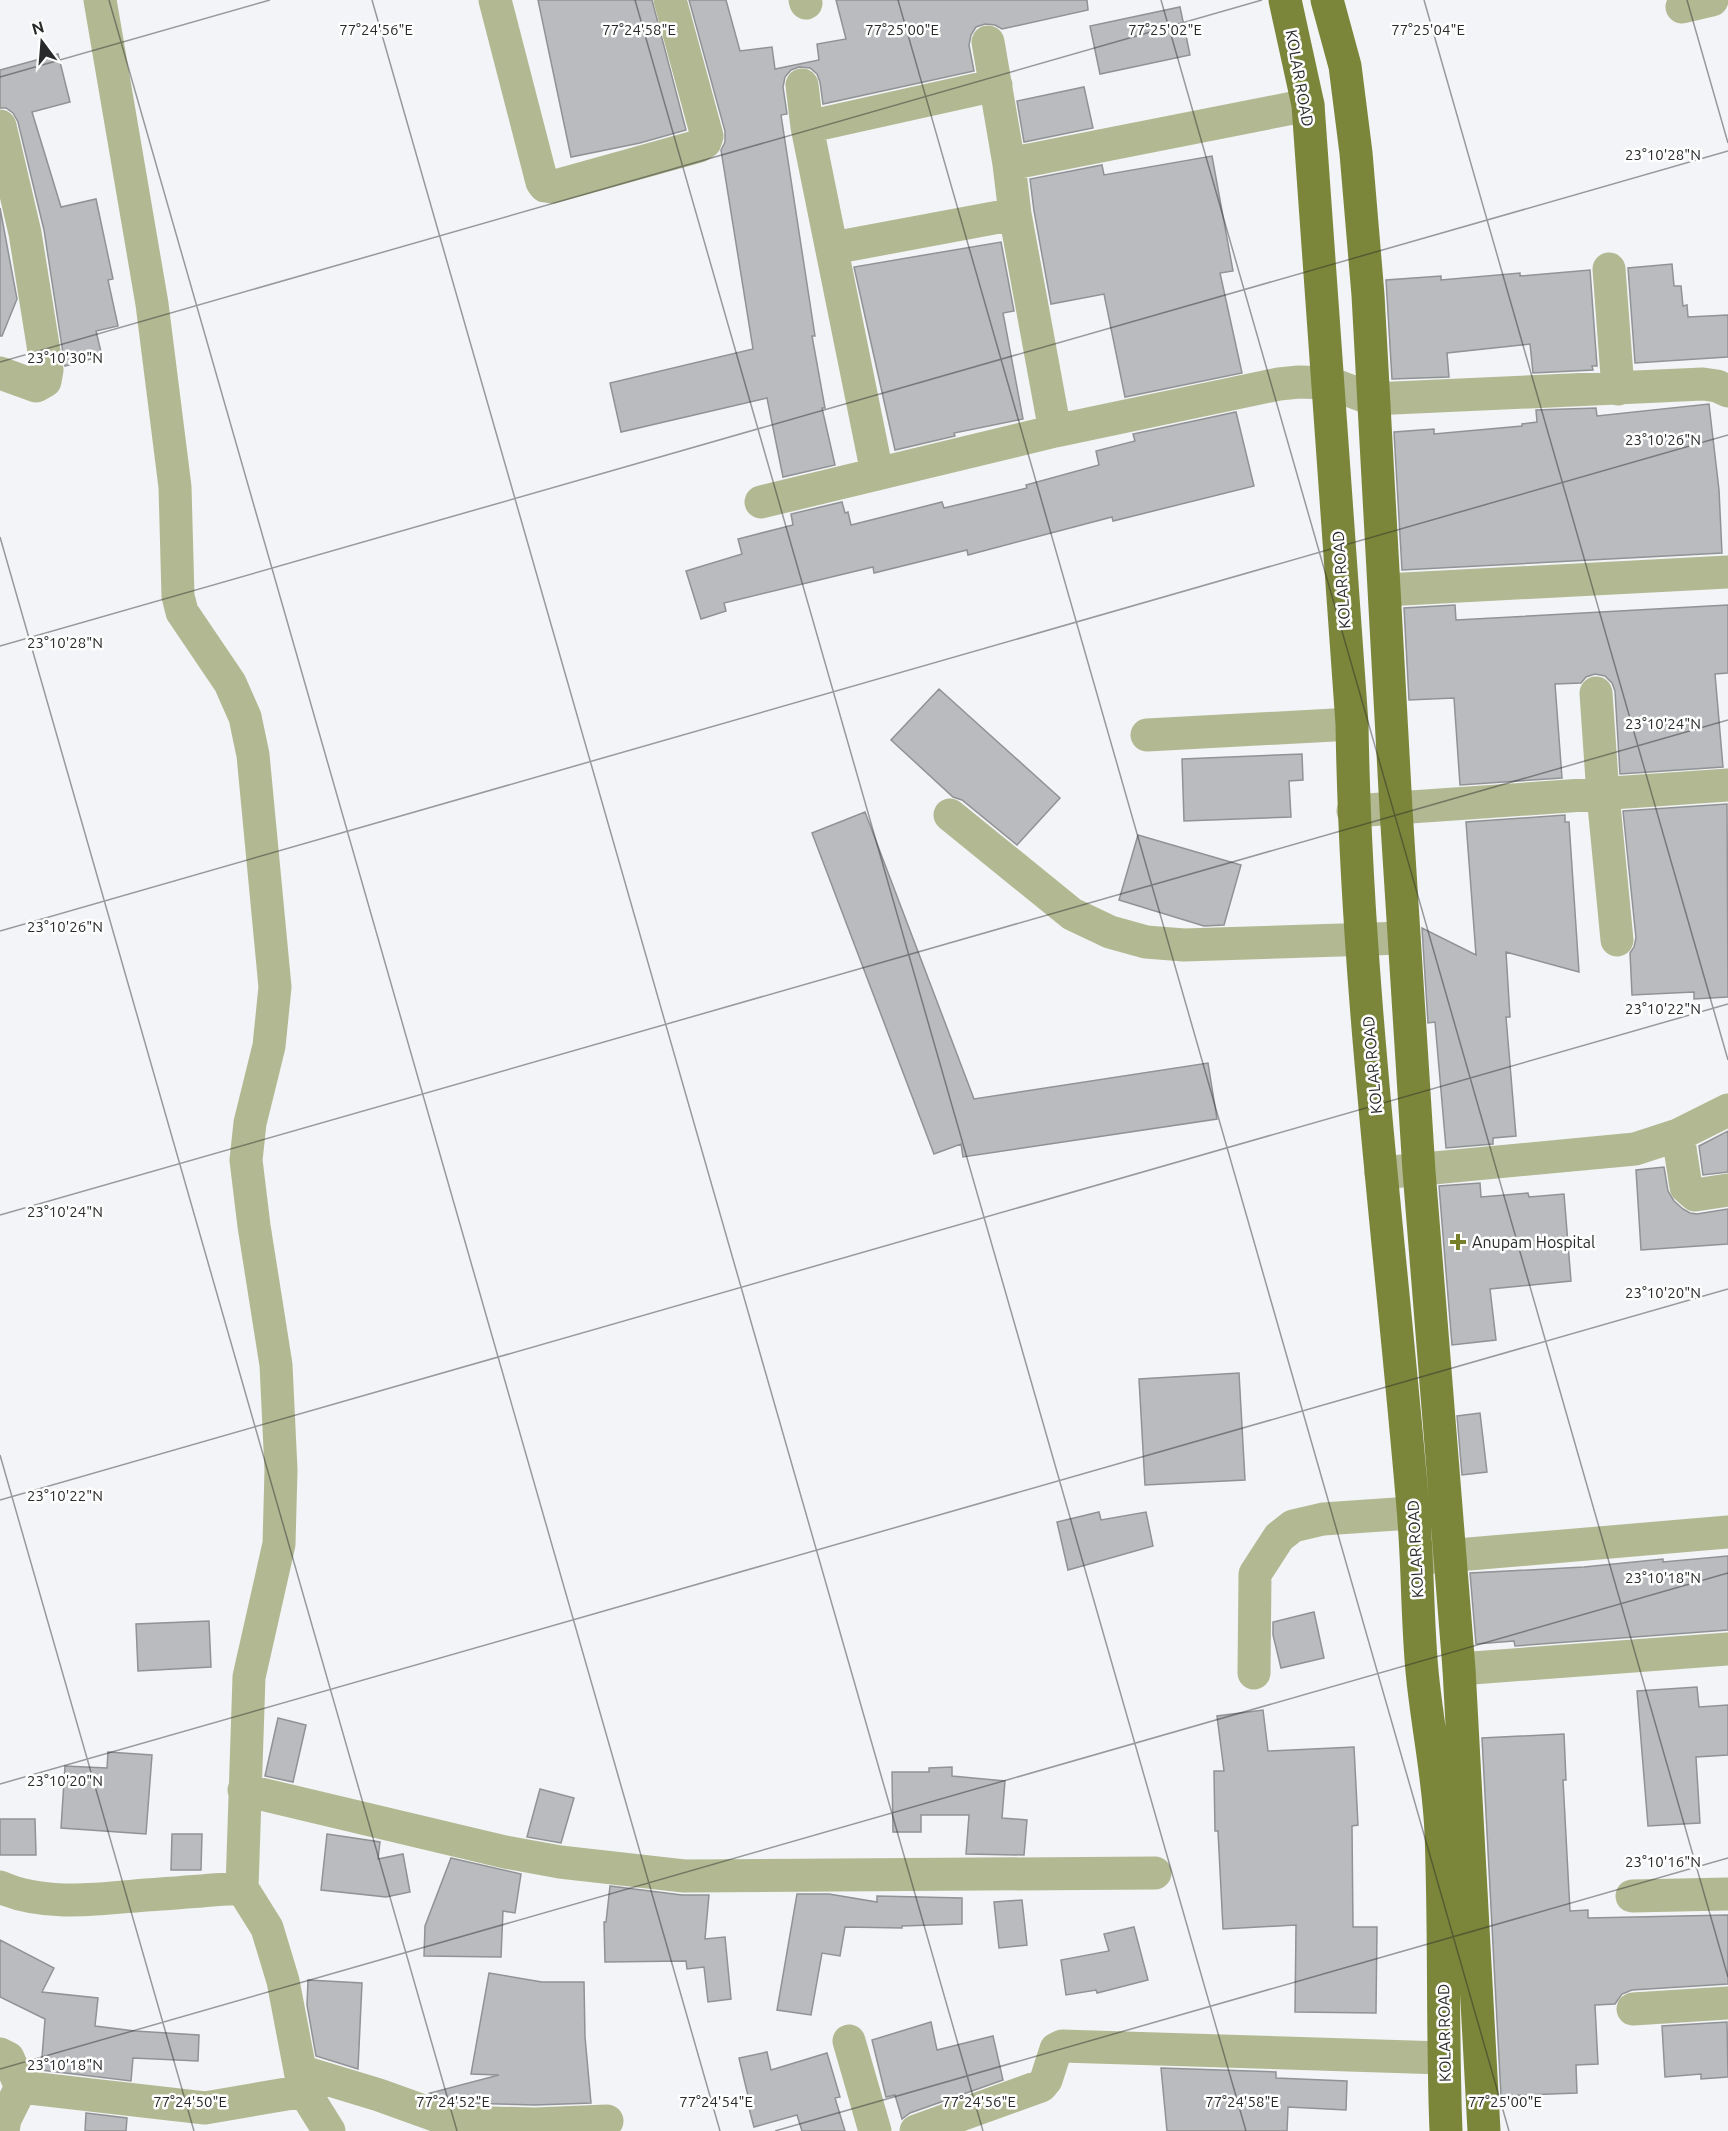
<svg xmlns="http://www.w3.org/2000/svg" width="1728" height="2131" font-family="Ubuntu,sans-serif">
	<rect width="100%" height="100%" fill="#f2f4f7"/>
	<path fill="#b9bbbe" stroke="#909294" stroke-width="1.5" d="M 538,0 L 652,0 L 686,130 L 640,143 L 571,157 Z
		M 689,0 L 726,0 L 740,51 L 772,47 L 775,69 L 819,60 L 817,44 L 846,39 L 836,0 L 1087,0 L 1088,10 L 1002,29 L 995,25 L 985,24 L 976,27 L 971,35 L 969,45 L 974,71 L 823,104 L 820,82 L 817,74 L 810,68 L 799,67 L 791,70 L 785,77 L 783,87 L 787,114 L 781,115 L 815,336 L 812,336 L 825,408 L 822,408 L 835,465 L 783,477 L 767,398 L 621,432 L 610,383 L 753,349 L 721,150 L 725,142 L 725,131 Z
		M 1180,7 L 1190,55 L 1100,74 L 1090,26 Z
		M 58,54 L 70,102 L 32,112 L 61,207 L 96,199 L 113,279 L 108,280 L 118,326 L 96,331 L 102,356 L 65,366 L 44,230 L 18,122 L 13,113 L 6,108 L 0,108 L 0,70 Z
		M 1084,87 L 1093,128 L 1024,142 L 1017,101 Z
		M 1212,156 L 1233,271 L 1220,273 L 1242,373 L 1125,397 L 1104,294 L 1051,304 L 1034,211 L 1030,179 L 1102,165 L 1104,175 Z
		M 0,208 L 17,299 L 2,336 L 0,336 Z
		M 1001,242 L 1014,311 L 1003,313 L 1023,419 L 954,433 L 955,436 L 895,450 L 854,267 Z
		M 1672,264 L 1674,286 L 1681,286 L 1683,306 L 1687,305 L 1688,317 L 1728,315 L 1728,357 L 1635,363 L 1628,268 Z
		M 1590,270 L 1597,366 L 1592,366 L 1593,370 L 1533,373 L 1530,344 L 1447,353 L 1449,377 L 1392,379 L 1386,280 L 1441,276 L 1441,280 L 1520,273 L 1520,276 Z
		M 1709,404 L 1719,490 L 1722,553 L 1402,570 L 1394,432 L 1434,429 L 1434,434 L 1522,426 L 1522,424 L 1537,422 L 1536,410 L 1596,408 L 1597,416 Z
		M 1236,412 L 1254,486 L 1113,521 L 1112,517 L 968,555 L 967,550 L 874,573 L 873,567 L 724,603 L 726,611 L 701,619 L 686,571 L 742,554 L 738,539 L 793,525 L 791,514 L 842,502 L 845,513 L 848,512 L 851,525 L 942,502 L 944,508 L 1027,488 L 1026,485 L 1099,465 L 1096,451 L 1135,441 L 1133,434 Z
		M 1455,605 L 1456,620 L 1728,605 L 1728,673 L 1715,674 L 1723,767 L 1620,774 L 1615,691 L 1612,683 L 1605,676 L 1595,674 L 1586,677 L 1581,683 L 1555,684 L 1562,778 L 1460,785 L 1454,698 L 1409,700 L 1404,608 Z
		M 939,689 L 1060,798 L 1017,845 L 962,800 L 953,797 L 891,740 Z
		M 1302,754 L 1303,780 L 1289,781 L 1291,817 L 1184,821 L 1182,759 Z
		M 1727,804 L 1728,997 L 1694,999 L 1694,992 L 1632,995 L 1630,953 L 1634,947 L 1636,938 L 1623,811 Z
		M 865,812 L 974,1099 L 1208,1063 L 1217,1119 L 963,1157 L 961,1144 L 934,1154 L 812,833 Z
		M 1565,815 L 1565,822 L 1569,822 L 1579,972 L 1506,952 L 1510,1017 L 1506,1017 L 1516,1136 L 1493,1138 L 1493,1144 L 1446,1148 L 1435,1022 L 1428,1023 L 1422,928 L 1476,955 L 1466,822 Z
		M 1138,835 L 1241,865 L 1224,925 L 1204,926 L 1119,900 Z
		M 1728,1131 L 1728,1172 L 1703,1175 L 1699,1146 Z
		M 1664,1167 L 1668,1191 L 1674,1201 L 1683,1209 L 1690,1213 L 1697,1214 L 1728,1209 L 1728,1244 L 1641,1250 L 1636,1170 Z
		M 1480,1183 L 1481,1197 L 1528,1193 L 1529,1197 L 1564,1194 L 1571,1281 L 1490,1289 L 1496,1340 L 1452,1345 L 1439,1186 Z
		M 1239,1373 L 1245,1480 L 1145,1485 L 1139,1379 Z
		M 1480,1413 L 1487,1472 L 1462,1475 L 1457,1416 Z
		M 1099,1512 L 1101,1520 L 1146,1512 L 1153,1546 L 1068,1570 L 1057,1522 Z
		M 1728,1556 L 1728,1630 L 1515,1646 L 1514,1641 L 1476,1644 L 1470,1573 L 1584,1567 L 1663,1559 L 1663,1562 Z
		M 1314,1612 L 1324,1658 L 1281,1668 L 1273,1635 L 1273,1622 Z
		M 209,1621 L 211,1667 L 138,1671 L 136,1624 Z
		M 1697,1687 L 1699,1707 L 1728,1705 L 1728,1755 L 1696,1757 L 1700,1823 L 1648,1826 L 1637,1691 Z
		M 1263,1710 L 1268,1751 L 1354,1747 L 1358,1825 L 1352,1826 L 1353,1927 L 1377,1927 L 1376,2013 L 1295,2012 L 1296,1925 L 1223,1929 L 1218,1831 L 1215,1831 L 1214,1771 L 1224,1771 L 1217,1716 Z
		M 278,1718 L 306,1725 L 293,1782 L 265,1776 Z
		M 1564,1734 L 1566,1780 L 1563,1780 L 1570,1911 L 1588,1910 L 1588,1918 L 1728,1915 L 1728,1984 L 1632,1990 L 1622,1994 L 1615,2004 L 1595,2005 L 1598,2064 L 1576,2065 L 1577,2093 L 1501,2096 L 1482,1738 Z
		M 108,1752 L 152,1755 L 146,1834 L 61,1828 L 65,1766 L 107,1768 Z
		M 952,1767 L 952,1776 L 1005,1781 L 1002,1818 L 1027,1820 L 1024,1855 L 966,1854 L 969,1815 L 921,1815 L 921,1832 L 893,1832 L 892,1772 L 929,1772 L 929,1768 Z
		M 540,1789 L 574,1798 L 561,1843 L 527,1837 Z
		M 0,1819 L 35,1819 L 36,1855 L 0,1855 Z
		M 172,1834 L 202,1834 L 201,1870 L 171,1870 Z
		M 327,1834 L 380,1842 L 378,1859 L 403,1854 L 410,1892 L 386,1897 L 321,1890 Z
		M 451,1858 L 521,1874 L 515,1913 L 503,1911 L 501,1957 L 424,1956 L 425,1926 Z
		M 610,1886 L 682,1895 L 709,1895 L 705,1939 L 725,1937 L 731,1999 L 708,2002 L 704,1967 L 687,1969 L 686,1961 L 605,1962 L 604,1922 L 606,1922 Z
		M 797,1894 L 829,1894 L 877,1902 L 877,1896 L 962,1898 L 962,1924 L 902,1926 L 902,1928 L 845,1927 L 840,1956 L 822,1953 L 811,2015 L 777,2010 Z
		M 1022,1900 L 1027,1945 L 999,1948 L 994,1902 Z
		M 1134,1927 L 1148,1980 L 1097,1993 L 1096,1990 L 1066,1995 L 1061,1960 L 1109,1951 L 1104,1934 Z
		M 0,1940 L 54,1968 L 42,1992 L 98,1998 L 95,2026 L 135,2031 L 199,2035 L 198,2061 L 133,2058 L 131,2081 L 41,2070 L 45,2019 L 0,1997 Z
		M 489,1973 L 542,1982 L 584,1982 L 585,2037 L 591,2103 L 535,2105 L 458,2103 L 430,2093 L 499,2075 L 471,2074 Z
		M 308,1980 L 362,1983 L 358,2069 L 316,2056 L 307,2005 Z
		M 931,2022 L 937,2050 L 993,2036 L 1003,2080 L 910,2113 L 902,2119 L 895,2095 L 886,2097 L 872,2040 Z
		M 1727,2022 L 1728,2077 L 1701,2079 L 1701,2074 L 1665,2077 L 1662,2026 Z
		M 767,2052 L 771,2070 L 827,2053 L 840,2097 L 835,2098 L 845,2131 L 802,2131 L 797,2115 L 754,2127 L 747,2101 L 749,2100 L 739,2058 Z
		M 1161,2068 L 1276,2072 L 1276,2078 L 1347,2081 L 1346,2110 L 1288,2107 L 1287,2131 L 1167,2131 Z
		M 86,2113 L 127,2118 L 126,2131 L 85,2131 Z"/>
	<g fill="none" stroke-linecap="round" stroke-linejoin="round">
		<path stroke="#b2b992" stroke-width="33" d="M 100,0 L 152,304 L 175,487 L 178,596 L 182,612 L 230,683 L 245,717 L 253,755 L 275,987 L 269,1046 L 250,1123 L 246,1160 L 254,1226 L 276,1365 L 281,1470 L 279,1544 L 249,1677 L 242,1888 L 267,1928 L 283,1981 L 304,2091 L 329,2131
			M 495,0 L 542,182 L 545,186 L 552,187 L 699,146 L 705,142 L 707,136 L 670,0
			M 805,0 L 806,3
			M 1682,7 L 1712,0
			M 988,42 L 1009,164 L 1015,214 L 1055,431
			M 802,85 L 807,127 L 877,473
			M 0,126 L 25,233 L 47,370 L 45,381 L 36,386 L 0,373
			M 807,127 L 996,85
			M 1009,164 L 1308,105
			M 833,248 L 1015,214
			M 1609,269 L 1618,389
			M 761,502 L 1055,431 L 1279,384 L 1299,382 L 1329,383 L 1372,399 L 1703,384 L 1717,386 L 1728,391
			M 1385,590 L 1728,572
			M 1596,693 L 1603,795 L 1617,940
			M 1147,735 L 1352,724
			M 1353,811 L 1728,785
			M 950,815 L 1072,914 L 1110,932 L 1146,942 L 1184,945 L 1404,938
			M 1678,1135 L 1686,1187 L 1695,1195 L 1728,1190
			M 1381,1173 L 1635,1149 L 1678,1135 L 1728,1110
			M 1422,1558 L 1728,1532
			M 1459,1669 L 1728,1649
			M 1254,1673 L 1255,1574 L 1279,1537 L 1293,1526 L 1323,1519 L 1440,1511
			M 244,1790 L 505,1852 L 560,1862 L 684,1876 L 1155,1873
			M 0,1887 C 44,1907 99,1899 146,1895 C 178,1893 210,1890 242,1888
			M 1632,1896 L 1728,1894
			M 1633,2009 L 1728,2003
			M 849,2041 L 875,2131
			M 0,2054 L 8,2058 L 21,2087 L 5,2119 L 3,2131
			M 300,2071 L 379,2095 L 454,2122 L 535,2124 L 607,2121
			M 21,2087 L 205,2108 L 304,2091
			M 916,2131 L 1041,2086 L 1046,2080 L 1056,2049 L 1062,2046 L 1443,2058"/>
		<path stroke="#7c863a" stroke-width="33" d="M 1285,0 L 1308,105 L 1352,724 C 1356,986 1391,1247 1413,1508 C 1418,1563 1417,1617 1422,1671 C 1427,1725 1439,1779 1441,1833 C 1445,1932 1442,2032 1446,2131
			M 1327,0 L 1345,66 L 1356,153 L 1368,295 L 1396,809 L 1419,1171 L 1459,1669 L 1484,2131"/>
	</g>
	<path fill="none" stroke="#292a2b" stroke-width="1.5" stroke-opacity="0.45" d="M 109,0 L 720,2131M 372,0 L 983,2131M 635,0 L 1246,2131M 898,0 L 1509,2131M 1161,0 L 1728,1977M 1424,0 L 1728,1060M 1687,0 L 1728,143M 0,77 L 270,0M 0,362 L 1262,0M 0,537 L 457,2131M 0,646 L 1728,151M 0,931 L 1728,435M 0,1215 L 1728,720M 0,1455 L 194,2131M 0,1500 L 1728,1004M 0,1784 L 1728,1289M 0,2069 L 1728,1573M 775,2131 L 1728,1858"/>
	<path fill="#767f2b" stroke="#fff" stroke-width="2" d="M1455 1233h6v6h6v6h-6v6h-6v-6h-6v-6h6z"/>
	<g text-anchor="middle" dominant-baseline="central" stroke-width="5" stroke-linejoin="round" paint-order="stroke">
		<g font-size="16" fill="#292a2b" stroke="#fff">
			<text transform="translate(1300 78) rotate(80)">KOLAR ROAD</text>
			<text transform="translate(1341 580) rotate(-94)">KOLAR ROAD</text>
			<text transform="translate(1372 1065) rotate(-95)">KOLAR ROAD</text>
			<text transform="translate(1415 1549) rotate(-93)">KOLAR ROAD</text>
			<text transform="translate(1444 2033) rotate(-91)">KOLAR ROAD</text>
		</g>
		<g font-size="16" fill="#292a2b" stroke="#fff" text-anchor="start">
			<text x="1472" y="1242">Anupam Hospital</text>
		</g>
	</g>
	<g font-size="15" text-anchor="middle" fill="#292a2b" stroke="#fff" stroke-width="5" stroke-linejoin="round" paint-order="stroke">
		<text x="376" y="35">77°24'56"E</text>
		<text x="639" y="35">77°24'58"E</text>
		<text x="902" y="35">77°25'00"E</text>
		<text x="1165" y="35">77°25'02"E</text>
		<text x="1428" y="35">77°25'04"E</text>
		<text x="1663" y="160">23°10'28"N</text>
		<text x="65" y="363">23°10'30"N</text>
		<text x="1663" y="445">23°10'26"N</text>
		<text x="65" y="648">23°10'28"N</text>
		<text x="1663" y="729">23°10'24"N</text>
		<text x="65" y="932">23°10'26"N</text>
		<text x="1663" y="1014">23°10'22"N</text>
		<text x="65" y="1217">23°10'24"N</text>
		<text x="1663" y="1298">23°10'20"N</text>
		<text x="65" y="1501">23°10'22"N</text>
		<text x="1663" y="1583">23°10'18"N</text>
		<text x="65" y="1786">23°10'20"N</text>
		<text x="1663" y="1867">23°10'16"N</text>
		<text x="65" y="2070">23°10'18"N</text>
		<text x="190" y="2107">77°24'50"E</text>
		<text x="453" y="2107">77°24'52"E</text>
		<text x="716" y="2107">77°24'54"E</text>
		<text x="979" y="2107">77°24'56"E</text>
		<text x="1242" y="2107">77°24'58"E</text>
		<text x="1505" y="2107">77°25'00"E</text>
	</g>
	<g transform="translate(42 42) rotate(344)" stroke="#ffffff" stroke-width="4.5" paint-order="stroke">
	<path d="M0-4.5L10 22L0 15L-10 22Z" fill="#292a2b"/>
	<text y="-9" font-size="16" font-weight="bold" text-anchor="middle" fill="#292a2b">N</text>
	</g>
</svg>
